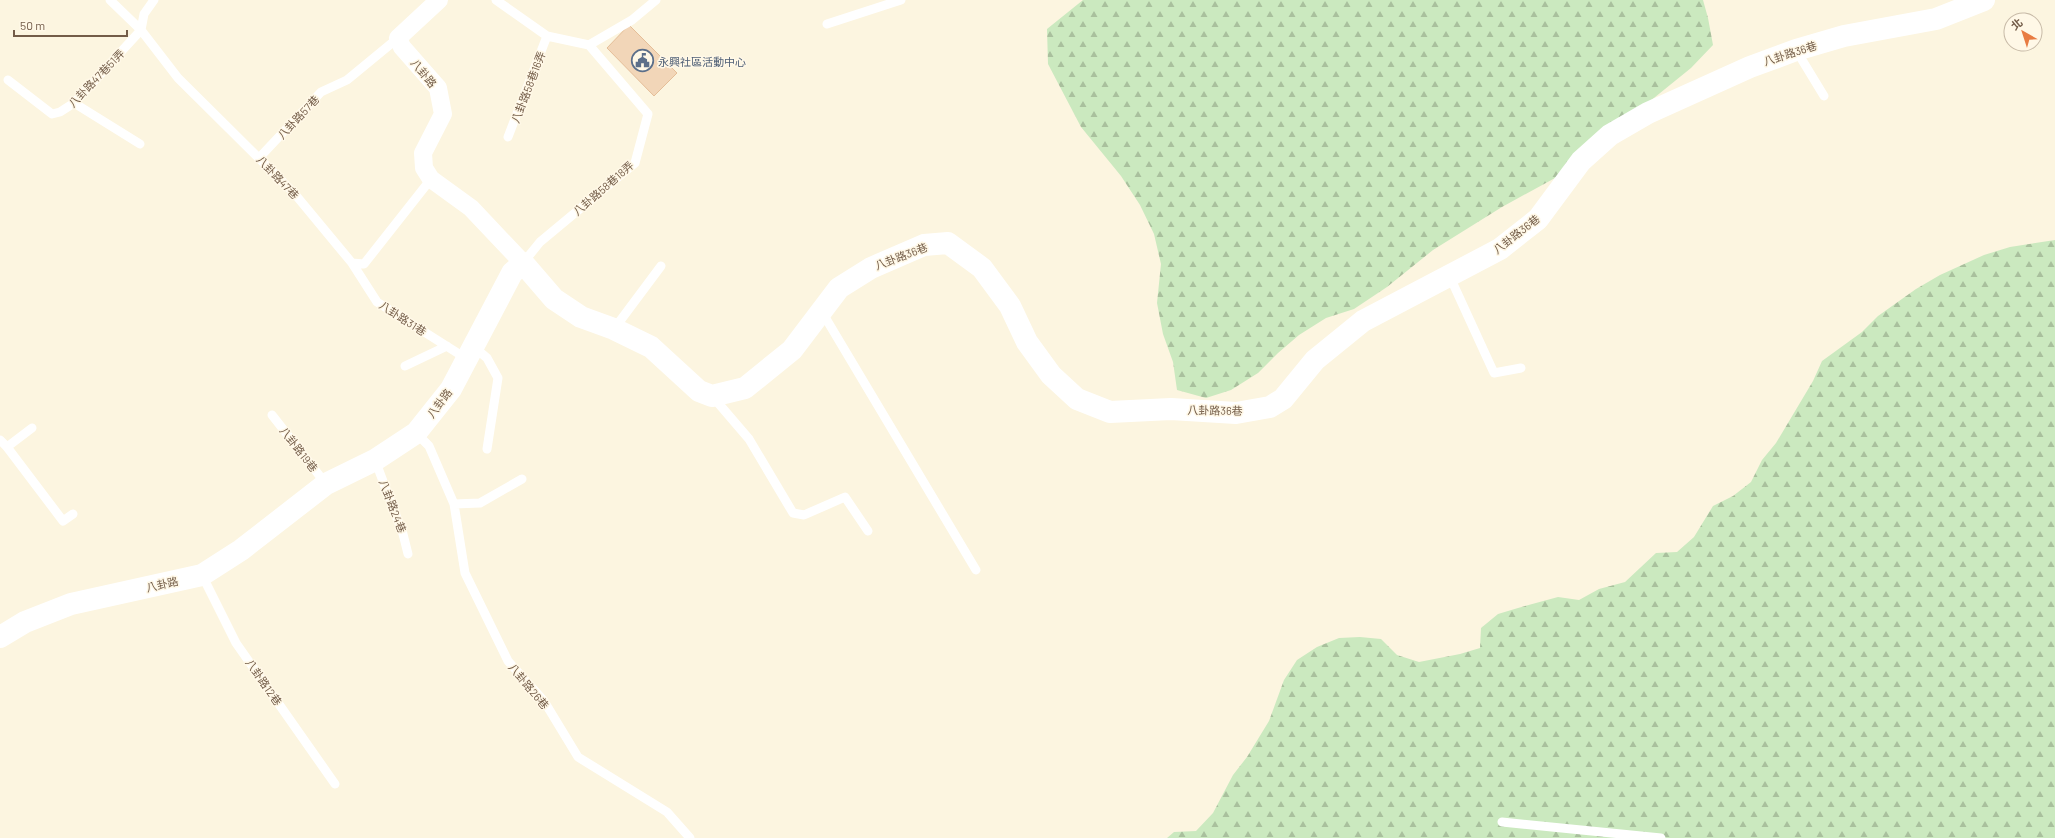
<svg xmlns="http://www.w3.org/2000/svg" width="2055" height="838" font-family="Barlow,'Noto Sans TC',sans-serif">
	<defs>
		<pattern id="forest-firs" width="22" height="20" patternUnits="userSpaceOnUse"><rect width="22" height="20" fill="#cbe9bf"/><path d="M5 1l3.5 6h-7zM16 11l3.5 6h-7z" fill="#a9c09d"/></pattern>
	</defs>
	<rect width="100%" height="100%" fill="#fcf5e0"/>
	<path fill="url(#forest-firs)" d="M 1083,0 L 1703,0 L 1708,18 L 1713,45 L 1691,68 L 1555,178 L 1502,207 L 1433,250 L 1387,287 L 1354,309 L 1326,318 L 1299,335 L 1278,353 L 1258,373 L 1231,390 L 1206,398 L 1177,390 L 1173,362 L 1163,334 L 1157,303 L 1161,264 L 1154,234 L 1140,205 L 1121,176 L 1081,127 L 1048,64 L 1047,29 Z
		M 2055,240 L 2055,838 L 1167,838 L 1174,832 L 1196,831 L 1213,813 L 1233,775 L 1247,757 L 1269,721 L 1284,680 L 1297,660 L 1317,647 L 1339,638 L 1360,637 L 1381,639 L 1397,655 L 1419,662 L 1460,654 L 1480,648 L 1481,628 L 1498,614 L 1518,608 L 1558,597 L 1579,600 L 1599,589 L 1625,582 L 1656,553 L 1677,552 L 1694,537 L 1713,506 L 1733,496 L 1751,482 L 1762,460 L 1776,443 L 1813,381 L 1822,361 L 1862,332 L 1878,316 L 1916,289 L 1940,275 L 1984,255 L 2010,247 Z"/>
	<path fill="#f2d6b8" stroke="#e5be98" d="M 629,25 L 677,73 L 654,96 L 607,48 Z"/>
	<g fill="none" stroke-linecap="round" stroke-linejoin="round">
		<path stroke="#fff" stroke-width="9" d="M 154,0 L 144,14 L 141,30 L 178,78 L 294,193 L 352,263 L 364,264 L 431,179
			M 496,0 L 547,36 L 589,45 L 632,20 L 656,0
			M 827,24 L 901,0
			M 1796,50 L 1824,96
			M 8,80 L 52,114 L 60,112 L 74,103 L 141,30 L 110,0
			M 74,103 L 140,144
			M 508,137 L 547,36
			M 259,158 L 321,92 L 347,80 L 398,38
			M 352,263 L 377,302 L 467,359
			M 523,263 L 540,242 L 635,163 L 648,114 L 589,45
			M 1450,277 L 1494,373 L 1521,368
			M 822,312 L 976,570
			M 614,329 L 661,266
			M 474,347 L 487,358 L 498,378 L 487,449
			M 405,366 L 447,346
			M 713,397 L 749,439 L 793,513 L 804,515 L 845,497 L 868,531
			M 272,415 L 326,484
			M 416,433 L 429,446 L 454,504 L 465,573 L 508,661 L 544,701 L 578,757 L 667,812 L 690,838
			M 0,440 L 7,447 L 32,428
			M 7,447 L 63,521 L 73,514
			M 375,460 L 403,534 L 408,554
			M 454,504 L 480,503 L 522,479
			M 202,575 L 236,643 L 335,784
			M 1502,822 L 1661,838"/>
		<path stroke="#fff" stroke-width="18" d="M 439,0 L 398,38 L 402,47 L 438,88 L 443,114 L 423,153 L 424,168 L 431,179 L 471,208 L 523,263"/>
		<path stroke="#fff" stroke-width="22" d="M 0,637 L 25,622 L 71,604 L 202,575 L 241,550 L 326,484 L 375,460 L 416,433 L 451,389 L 512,273 L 523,263 L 554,299 L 581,317 L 614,329 L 651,347 L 699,391 L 712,396 L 745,388 L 792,350 L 839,288 L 871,268 L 924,245 L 948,243 L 982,268 L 1010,306 L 1027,342 L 1051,375 L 1077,399 L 1110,412 L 1171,409 L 1236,413 L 1270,407 L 1283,399 L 1315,360 L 1363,321 L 1500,249 L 1538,219 L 1581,161 L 1610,135 L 1648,113 L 1750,67 L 1796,50 L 1844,36 L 1936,19 L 1984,0"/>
	</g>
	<defs>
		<symbol id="civic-ring" viewBox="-11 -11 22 22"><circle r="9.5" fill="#fff8e7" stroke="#5c6f8a" stroke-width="1.5"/><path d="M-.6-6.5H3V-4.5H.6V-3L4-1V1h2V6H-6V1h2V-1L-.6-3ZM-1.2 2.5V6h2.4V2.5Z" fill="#5c6f8a"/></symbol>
	</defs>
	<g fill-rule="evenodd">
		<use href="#civic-ring" x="630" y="48" width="25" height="25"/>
	</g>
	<g text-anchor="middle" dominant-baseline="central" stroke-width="3" stroke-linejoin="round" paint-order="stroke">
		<g font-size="11" fill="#735c48" stroke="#fff8e7">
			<text transform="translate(1790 53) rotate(-18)">八卦路36巷</text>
			<text transform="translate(424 73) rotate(51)">八卦路</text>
			<text transform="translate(96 78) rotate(-46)">八卦路47巷51弄</text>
			<text transform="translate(528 87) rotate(-69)">八卦路58巷16弄</text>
			<text transform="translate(298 117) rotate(-47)">八卦路57巷</text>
			<text transform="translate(278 177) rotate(46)">八卦路47巷</text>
			<text transform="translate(603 188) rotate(-41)">八卦路58巷18弄</text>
			<text transform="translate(1516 234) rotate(-38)">八卦路36巷</text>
			<text transform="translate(901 256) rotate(-21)">八卦路36巷</text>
			<text transform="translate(403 318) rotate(33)">八卦路31巷</text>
			<text transform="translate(439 403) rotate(-53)">八卦路</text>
			<text transform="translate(1215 410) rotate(1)">八卦路36巷</text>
			<text transform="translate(299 449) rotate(52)">八卦路19巷</text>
			<text transform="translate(393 506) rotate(69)">八卦路24巷</text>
			<text transform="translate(162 584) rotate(-13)">八卦路</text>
			<text transform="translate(264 682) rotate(55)">八卦路12巷</text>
			<text transform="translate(529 686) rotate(50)">八卦路26巷</text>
		</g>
		<g font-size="11" fill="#4e5e75" stroke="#fff8e7" text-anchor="start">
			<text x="658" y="61">永興社區活動中心</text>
		</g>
	</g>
	<g transform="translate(2023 32) rotate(321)"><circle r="19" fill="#fff8e7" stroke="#c7baa7"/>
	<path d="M0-3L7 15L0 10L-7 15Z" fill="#e87c43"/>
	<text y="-6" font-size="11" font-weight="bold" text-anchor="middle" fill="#735c48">北</text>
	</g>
	<path d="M14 30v6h113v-6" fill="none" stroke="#735c48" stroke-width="2"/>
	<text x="20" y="30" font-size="12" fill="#735c48" stroke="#fff8e7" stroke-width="3" paint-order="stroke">50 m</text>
</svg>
